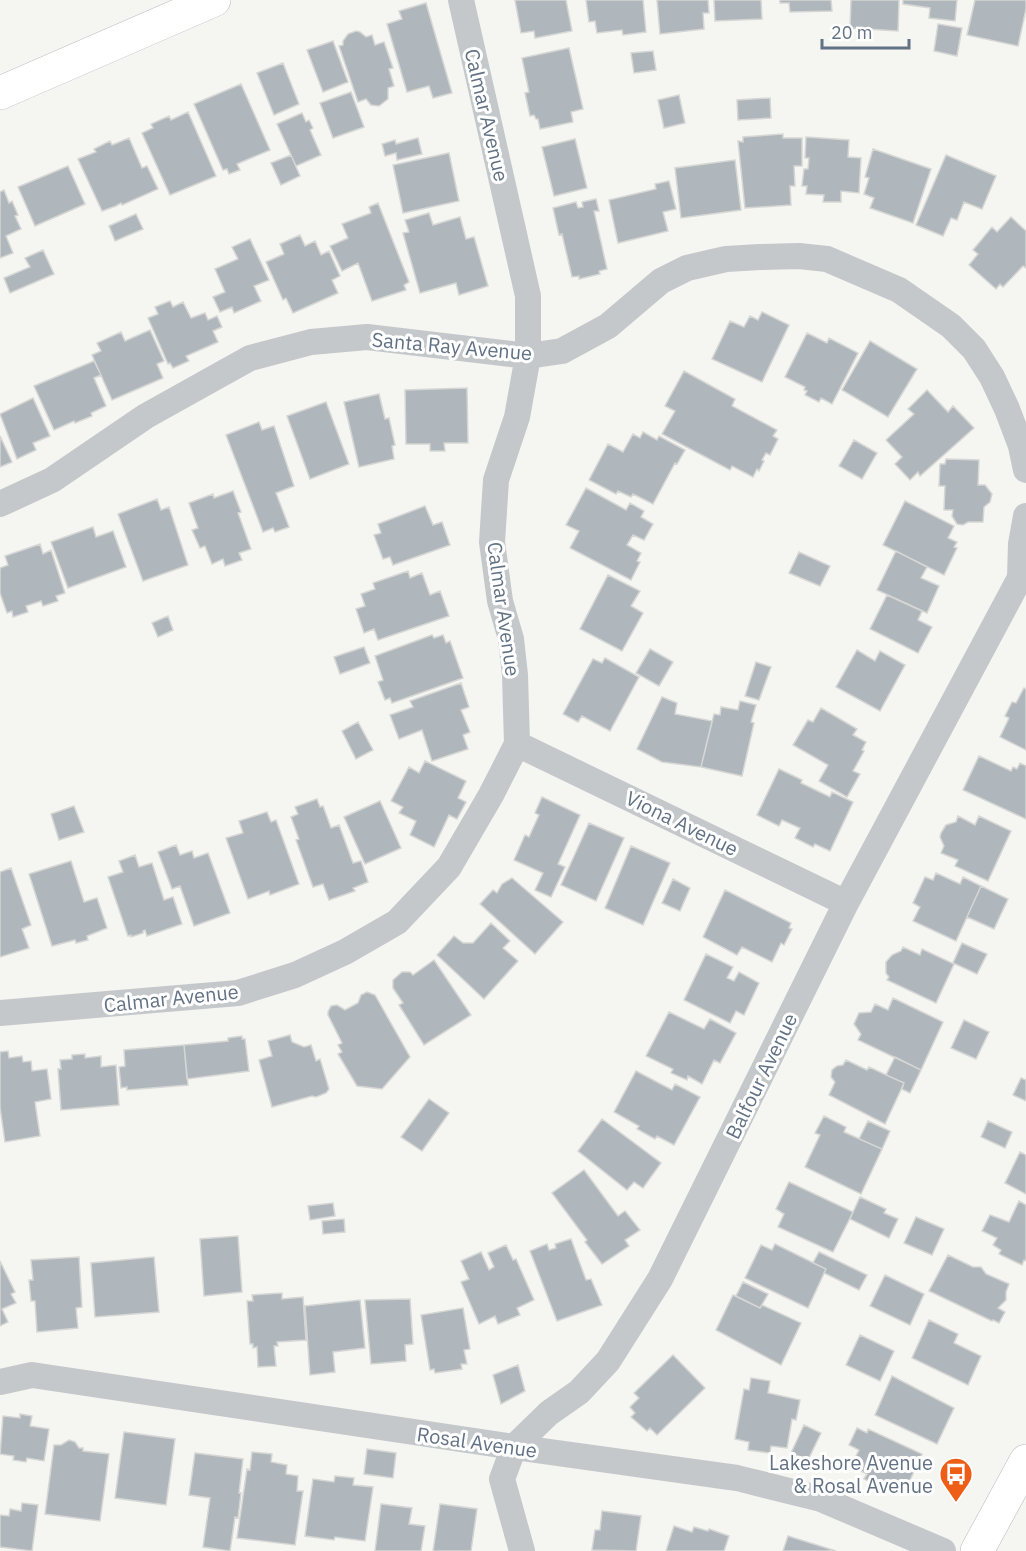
<svg xmlns="http://www.w3.org/2000/svg" width="1026" height="1551" font-family="'IBM Plex Sans',sans-serif">
	<rect width="100%" height="100%" fill="#f5f5f1"/>
	<path fill="#afb6bc" stroke="#d6d6d4" stroke-width="1.5" d="M 515,0 L 566,0 L 572,31 L 535,38 L 534,31 L 521,33 Z
		M 586,0 L 643,0 L 646,32 L 623,35 L 622,30 L 597,33 L 595,21 L 589,22 Z
		M 657,0 L 708,0 L 709,13 L 703,13 L 704,29 L 660,34 Z
		M 714,0 L 761,0 L 762,19 L 715,21 Z
		M 780,0 L 831,0 L 832,11 L 790,12 L 789,3 L 780,3 Z
		M 851,0 L 899,0 L 898,31 L 850,28 Z
		M 903,0 L 957,0 L 955,21 L 929,18 L 930,8 L 903,4 Z
		M 975,0 L 1026,0 L 1026,9 L 1018,46 L 967,35 Z
		M 426,3 L 452,93 L 433,98 L 429,86 L 407,92 L 387,24 L 402,19 L 399,11 Z
		M 938,24 L 962,28 L 957,56 L 934,51 Z
		M 356,31 L 360,32 L 366,37 L 372,35 L 375,45 L 384,42 L 393,68 L 389,69 L 394,86 L 388,88 L 388,99 L 379,106 L 371,105 L 366,99 L 358,102 L 339,46 L 343,45 L 343,41 L 348,34 Z
		M 333,41 L 348,82 L 323,92 L 307,50 Z
		M 569,48 L 583,109 L 571,112 L 573,122 L 540,129 L 538,119 L 536,119 L 534,115 L 530,116 L 525,93 L 529,92 L 522,58 Z
		M 653,51 L 656,70 L 634,73 L 631,53 Z
		M 283,63 L 299,104 L 274,115 L 257,73 Z
		M 241,84 L 270,150 L 237,164 L 240,170 L 229,174 L 227,169 L 223,170 L 194,104 Z
		M 351,92 L 364,127 L 333,138 L 320,103 Z
		M 679,95 L 685,123 L 664,128 L 658,100 Z
		M 770,98 L 771,118 L 738,120 L 737,100 Z
		M 188,112 L 216,176 L 170,195 L 142,133 L 153,128 L 151,124 L 169,116 L 171,120 Z
		M 302,113 L 306,122 L 309,120 L 313,128 L 310,130 L 321,155 L 296,166 L 277,124 Z
		M 783,134 L 783,138 L 802,138 L 802,166 L 794,166 L 795,186 L 790,186 L 791,205 L 745,208 L 738,141 L 743,142 L 743,137 Z
		M 806,137 L 849,140 L 848,157 L 861,158 L 859,193 L 841,191 L 841,202 L 823,202 L 824,195 L 806,194 L 807,186 L 802,186 L 804,169 L 808,169 L 809,158 L 805,158 Z
		M 129,138 L 142,168 L 147,166 L 158,189 L 122,205 L 121,203 L 116,206 L 102,211 L 78,159 L 96,152 L 94,149 L 110,141 L 112,145 Z
		M 418,138 L 422,154 L 397,160 L 396,153 L 385,156 L 382,144 L 395,140 L 396,144 Z
		M 575,139 L 587,188 L 554,196 L 542,147 Z
		M 873,149 L 931,169 L 913,223 L 870,208 L 874,198 L 864,194 L 869,178 L 865,177 Z
		M 449,153 L 459,201 L 403,213 L 393,165 Z
		M 291,155 L 300,176 L 281,185 L 271,163 Z
		M 946,155 L 996,176 L 982,209 L 964,202 L 957,220 L 951,218 L 943,236 L 916,225 Z
		M 735,160 L 741,210 L 681,218 L 675,168 Z
		M 68,166 L 85,204 L 35,226 L 18,187 Z
		M 669,181 L 676,209 L 663,212 L 668,231 L 618,243 L 609,200 L 656,189 L 655,184 Z
		M 4,190 L 9,203 L 12,201 L 18,215 L 15,216 L 21,229 L 6,236 L 13,253 L 0,258 L 0,192 Z
		M 596,199 L 599,211 L 594,211 L 607,269 L 599,271 L 600,274 L 579,279 L 579,276 L 572,277 L 562,234 L 559,235 L 553,208 L 576,202 L 578,208 L 583,207 L 582,202 Z
		M 378,203 L 409,282 L 404,285 L 406,290 L 372,301 L 358,263 L 342,271 L 330,246 L 348,238 L 342,224 L 371,213 L 369,207 Z
		M 429,213 L 433,225 L 460,217 L 466,239 L 474,237 L 488,286 L 459,295 L 456,283 L 420,293 L 403,233 L 409,232 L 405,220 Z
		M 136,214 L 143,229 L 115,241 L 109,226 Z
		M 1011,217 L 1026,231 L 1026,268 L 1023,266 L 1003,287 L 1000,284 L 996,289 L 969,265 L 978,254 L 973,250 L 992,227 L 997,232 Z
		M 300,235 L 305,246 L 315,241 L 321,255 L 329,251 L 340,276 L 332,280 L 338,293 L 293,313 L 286,298 L 283,300 L 266,262 L 284,254 L 280,244 Z
		M 250,239 L 269,280 L 254,286 L 261,301 L 234,313 L 232,307 L 220,312 L 213,297 L 225,292 L 215,269 L 238,259 L 232,247 Z
		M 43,250 L 54,274 L 10,293 L 4,278 L 30,267 L 25,258 Z
		M 170,301 L 173,307 L 183,302 L 191,318 L 205,313 L 208,320 L 217,316 L 222,327 L 213,331 L 218,342 L 186,356 L 189,361 L 173,368 L 170,363 L 168,364 L 148,318 L 158,314 L 155,307 Z
		M 762,312 L 789,325 L 762,382 L 712,359 L 730,321 L 744,327 L 750,316 L 758,320 Z
		M 150,330 L 164,361 L 157,364 L 163,378 L 112,400 L 92,355 L 101,351 L 97,343 L 121,332 L 125,341 Z
		M 807,333 L 827,343 L 829,338 L 858,353 L 832,404 L 821,398 L 819,402 L 805,395 L 807,391 L 804,390 L 805,387 L 785,377 Z
		M 870,341 L 917,369 L 888,417 L 842,390 Z
		M 94,361 L 101,375 L 94,378 L 106,406 L 91,413 L 92,416 L 75,423 L 74,421 L 54,430 L 34,386 Z
		M 684,371 L 735,399 L 732,406 L 777,430 L 773,436 L 778,439 L 770,455 L 766,453 L 762,460 L 764,461 L 759,471 L 757,469 L 753,477 L 732,466 L 730,470 L 662,434 L 675,411 L 665,406 Z
		M 467,388 L 468,443 L 444,443 L 445,451 L 430,451 L 430,444 L 406,444 L 405,390 Z
		M 927,390 L 948,412 L 953,406 L 974,428 L 920,476 L 918,472 L 910,480 L 895,464 L 902,457 L 886,440 L 914,414 L 908,409 Z
		M 379,394 L 385,419 L 389,418 L 395,445 L 392,446 L 394,459 L 359,467 L 344,402 Z
		M 33,398 L 50,436 L 33,443 L 36,450 L 17,459 L 0,414 Z
		M 326,402 L 349,464 L 310,479 L 287,416 Z
		M 259,422 L 262,430 L 274,426 L 294,486 L 276,493 L 289,527 L 275,532 L 273,528 L 263,532 L 226,435 Z
		M 643,432 L 657,440 L 659,436 L 685,450 L 677,464 L 675,463 L 653,504 L 633,494 L 631,497 L 618,491 L 616,494 L 589,480 L 608,444 L 623,452 L 633,434 L 640,438 Z
		M 0,436 L 12,462 L 0,467 Z
		M 854,440 L 877,453 L 862,479 L 839,466 Z
		M 946,459 L 979,460 L 978,485 L 985,485 L 992,494 L 990,502 L 984,507 L 983,522 L 968,522 L 963,525 L 957,524 L 952,516 L 953,510 L 944,510 L 945,486 L 939,486 L 940,464 L 945,464 Z
		M 586,488 L 626,510 L 630,503 L 644,511 L 641,517 L 653,524 L 644,540 L 633,535 L 627,545 L 641,553 L 637,561 L 640,562 L 631,580 L 570,548 L 579,531 L 566,525 Z
		M 233,491 L 241,512 L 238,513 L 251,549 L 239,553 L 242,560 L 225,566 L 223,559 L 212,564 L 205,546 L 200,548 L 192,530 L 198,528 L 189,503 L 213,494 L 214,498 Z
		M 157,499 L 161,510 L 169,507 L 188,565 L 143,581 L 118,514 Z
		M 905,501 L 954,526 L 948,538 L 957,542 L 954,547 L 957,548 L 944,575 L 883,545 Z
		M 425,506 L 433,525 L 442,522 L 450,545 L 393,565 L 390,557 L 383,559 L 374,535 L 381,533 L 378,524 Z
		M 93,527 L 96,537 L 113,531 L 126,567 L 68,588 L 51,542 Z
		M 40,544 L 43,554 L 51,550 L 65,593 L 56,596 L 58,601 L 43,606 L 41,601 L 26,606 L 28,612 L 13,617 L 12,611 L 7,613 L 0,593 L 0,568 L 8,565 L 5,556 Z
		M 896,551 L 927,567 L 921,578 L 939,586 L 927,613 L 877,590 Z
		M 799,552 L 830,566 L 820,586 L 789,573 Z
		M 408,571 L 410,578 L 422,573 L 430,595 L 440,591 L 449,616 L 378,640 L 374,629 L 364,633 L 356,609 L 365,606 L 361,594 L 375,589 L 373,583 Z
		M 608,575 L 640,591 L 631,606 L 643,613 L 622,651 L 580,629 Z
		M 887,595 L 922,611 L 918,620 L 932,627 L 918,653 L 870,629 Z
		M 168,616 L 173,630 L 158,637 L 152,623 Z
		M 432,635 L 434,638 L 443,635 L 446,643 L 450,641 L 463,678 L 392,703 L 390,698 L 385,700 L 378,682 L 383,680 L 375,656 Z
		M 364,647 L 370,663 L 340,674 L 334,657 Z
		M 650,649 L 673,662 L 659,686 L 636,673 Z
		M 857,650 L 875,661 L 880,651 L 905,665 L 880,711 L 836,687 Z
		M 605,658 L 639,677 L 610,731 L 582,716 L 578,722 L 563,714 L 593,659 L 602,663 Z
		M 756,662 L 771,667 L 759,700 L 745,696 Z
		M 461,683 L 469,707 L 461,710 L 470,732 L 463,735 L 468,749 L 432,761 L 422,730 L 399,739 L 390,715 L 413,707 L 410,701 Z
		M 1024,688 L 1026,689 L 1026,750 L 1000,737 L 1009,718 L 1005,716 L 1012,702 L 1016,703 Z
		M 662,697 L 677,703 L 675,714 L 712,721 L 701,767 L 662,762 L 637,749 Z
		M 740,701 L 756,705 L 751,722 L 754,723 L 742,776 L 701,767 L 714,714 L 720,715 L 721,707 L 738,710 Z
		M 821,708 L 857,729 L 853,735 L 866,742 L 862,750 L 864,751 L 853,771 L 860,774 L 847,797 L 819,781 L 828,765 L 793,745 L 808,720 L 813,722 Z
		M 358,722 L 373,750 L 356,759 L 342,731 Z
		M 979,756 L 1011,771 L 1013,767 L 1017,769 L 1020,763 L 1026,766 L 1026,819 L 963,790 Z
		M 425,761 L 466,781 L 458,798 L 466,802 L 457,819 L 449,815 L 434,847 L 410,835 L 416,821 L 399,813 L 403,807 L 391,801 L 409,767 L 419,773 Z
		M 779,769 L 802,780 L 801,783 L 830,797 L 832,792 L 853,802 L 830,851 L 815,844 L 813,847 L 795,838 L 800,828 L 782,820 L 779,826 L 757,815 Z
		M 542,797 L 580,815 L 558,864 L 565,867 L 551,897 L 535,890 L 543,873 L 514,860 L 525,835 L 529,837 L 539,815 L 535,813 Z
		M 317,799 L 320,807 L 323,806 L 331,828 L 339,825 L 353,863 L 361,861 L 368,882 L 353,888 L 355,891 L 329,900 L 323,884 L 313,887 L 296,840 L 299,839 L 291,817 L 298,814 L 295,807 Z
		M 380,801 L 401,848 L 365,864 L 344,817 Z
		M 74,806 L 84,832 L 59,840 L 51,814 Z
		M 267,812 L 271,822 L 276,820 L 299,884 L 270,895 L 269,891 L 248,899 L 226,838 L 243,833 L 239,821 Z
		M 958,816 L 975,825 L 979,816 L 1011,831 L 988,881 L 955,866 L 958,860 L 941,853 L 944,846 L 940,837 L 941,833 L 946,825 L 956,822 Z
		M 589,823 L 624,838 L 596,901 L 561,885 Z
		M 176,845 L 180,855 L 192,851 L 194,858 L 208,853 L 230,913 L 194,926 L 180,886 L 172,889 L 158,852 Z
		M 631,846 L 670,863 L 643,925 L 605,908 Z
		M 135,855 L 139,867 L 152,863 L 164,900 L 173,897 L 182,924 L 147,936 L 145,930 L 143,931 L 143,933 L 131,937 L 131,935 L 128,936 L 108,877 L 123,872 L 119,861 Z
		M 71,861 L 84,902 L 97,898 L 107,928 L 87,936 L 88,940 L 76,943 L 75,940 L 52,946 L 29,874 Z
		M 11,868 L 31,925 L 22,929 L 29,948 L 0,957 L 0,872 Z
		M 936,873 L 960,884 L 963,877 L 981,886 L 956,941 L 913,921 L 920,907 L 913,903 L 925,877 L 933,880 Z
		M 512,878 L 563,922 L 535,954 L 480,904 L 493,890 L 497,893 L 502,884 Z
		M 673,879 L 690,888 L 680,911 L 662,903 Z
		M 981,886 L 1008,899 L 994,929 L 967,917 Z
		M 725,890 L 791,923 L 789,928 L 792,929 L 784,945 L 781,943 L 772,962 L 742,947 L 737,955 L 703,937 Z
		M 491,923 L 510,941 L 503,948 L 518,961 L 484,999 L 437,955 L 454,936 L 463,943 L 473,943 Z
		M 962,943 L 987,954 L 977,974 L 953,963 Z
		M 903,947 L 920,955 L 922,949 L 954,964 L 936,1003 L 887,980 L 889,977 L 886,973 L 886,962 L 892,955 L 901,951 Z
		M 706,954 L 733,967 L 727,978 L 734,981 L 739,972 L 759,983 L 744,1015 L 736,1011 L 730,1023 L 684,1000 Z
		M 434,960 L 471,1015 L 424,1045 L 399,1005 L 403,1003 L 393,988 L 393,980 L 402,972 L 410,972 L 413,975 Z
		M 367,992 L 375,995 L 410,1057 L 382,1089 L 357,1086 L 338,1054 L 342,1052 L 338,1045 L 342,1043 L 328,1015 L 328,1012 L 331,1006 L 337,1005 L 345,1010 L 358,1003 L 361,995 Z
		M 893,998 L 943,1022 L 921,1070 L 858,1040 L 861,1034 L 854,1024 L 859,1013 L 871,1012 L 875,1004 L 888,1010 Z
		M 669,1012 L 704,1029 L 710,1019 L 736,1033 L 720,1063 L 714,1060 L 702,1084 L 688,1076 L 687,1080 L 671,1073 L 673,1069 L 646,1056 Z
		M 964,1020 L 989,1032 L 976,1059 L 951,1048 Z
		M 290,1035 L 292,1042 L 304,1047 L 311,1045 L 316,1061 L 320,1059 L 329,1089 L 326,1093 L 316,1097 L 312,1096 L 272,1107 L 259,1060 L 272,1056 L 268,1041 Z
		M 242,1036 L 242,1039 L 245,1039 L 249,1071 L 187,1079 L 184,1045 L 228,1041 L 228,1038 Z
		M 184,1045 L 188,1085 L 127,1090 L 127,1087 L 121,1088 L 119,1067 L 125,1066 L 124,1050 Z
		M 8,1051 L 9,1058 L 22,1056 L 23,1062 L 31,1061 L 32,1071 L 47,1069 L 51,1099 L 35,1102 L 40,1136 L 5,1142 L 0,1107 L 0,1052 Z
		M 85,1054 L 85,1058 L 101,1056 L 101,1067 L 116,1065 L 119,1105 L 61,1110 L 58,1069 L 61,1069 L 60,1060 L 72,1059 L 72,1055 Z
		M 895,1057 L 921,1070 L 910,1093 L 902,1089 L 904,1083 L 886,1075 Z
		M 846,1060 L 867,1070 L 869,1067 L 904,1083 L 885,1124 L 829,1095 L 835,1082 L 831,1077 L 832,1070 L 837,1066 L 843,1065 Z
		M 636,1071 L 672,1090 L 675,1084 L 700,1097 L 674,1145 L 657,1136 L 655,1139 L 637,1129 L 639,1126 L 614,1112 Z
		M 1021,1078 L 1026,1080 L 1026,1101 L 1013,1095 Z
		M 429,1099 L 449,1113 L 422,1151 L 401,1137 Z
		M 824,1116 L 846,1127 L 844,1132 L 882,1149 L 861,1194 L 805,1167 L 820,1135 L 815,1133 Z
		M 602,1119 L 661,1163 L 643,1188 L 634,1182 L 627,1190 L 578,1151 Z
		M 868,1121 L 890,1131 L 882,1149 L 859,1139 Z
		M 988,1121 L 1012,1132 L 1005,1148 L 981,1137 Z
		M 1020,1152 L 1026,1155 L 1026,1194 L 1005,1183 Z
		M 584,1170 L 618,1216 L 625,1211 L 640,1230 L 625,1240 L 629,1246 L 602,1264 L 585,1242 L 587,1240 L 552,1193 Z
		M 789,1182 L 853,1212 L 833,1252 L 778,1227 L 784,1214 L 776,1209 Z
		M 860,1197 L 886,1209 L 884,1213 L 898,1219 L 889,1238 L 850,1219 Z
		M 1019,1201 L 1026,1205 L 1026,1261 L 1024,1260 L 1022,1265 L 999,1254 L 1001,1250 L 993,1245 L 997,1238 L 982,1231 L 990,1215 L 1009,1222 Z
		M 333,1203 L 335,1216 L 310,1220 L 308,1206 Z
		M 916,1217 L 944,1229 L 932,1255 L 904,1243 Z
		M 344,1219 L 345,1232 L 323,1234 L 322,1221 Z
		M 238,1236 L 242,1292 L 204,1296 L 200,1239 Z
		M 571,1239 L 586,1280 L 591,1279 L 602,1305 L 557,1321 L 530,1251 L 547,1244 L 549,1250 L 556,1248 L 555,1244 Z
		M 775,1244 L 826,1269 L 808,1308 L 745,1278 L 761,1245 L 772,1250 Z
		M 506,1245 L 513,1260 L 516,1259 L 534,1300 L 517,1308 L 520,1315 L 498,1324 L 495,1316 L 479,1324 L 461,1282 L 469,1279 L 461,1261 L 481,1252 L 489,1270 L 494,1267 L 488,1253 Z
		M 819,1252 L 867,1275 L 859,1290 L 824,1273 L 826,1269 L 813,1263 Z
		M 948,1255 L 973,1267 L 981,1267 L 986,1274 L 1009,1284 L 1006,1292 L 1006,1300 L 998,1308 L 1005,1312 L 999,1323 L 993,1320 L 992,1321 L 929,1291 Z
		M 79,1257 L 82,1307 L 76,1308 L 78,1328 L 37,1332 L 35,1301 L 31,1301 L 29,1280 L 33,1280 L 31,1260 Z
		M 154,1257 L 159,1312 L 95,1317 L 91,1263 Z
		M 0,1261 L 15,1292 L 11,1294 L 16,1303 L 2,1309 L 8,1322 L 0,1326 Z
		M 885,1275 L 924,1294 L 910,1325 L 870,1306 Z
		M 743,1282 L 768,1294 L 760,1308 L 736,1296 Z
		M 282,1293 L 282,1299 L 303,1297 L 306,1340 L 277,1342 L 278,1346 L 274,1346 L 276,1366 L 258,1367 L 257,1347 L 253,1348 L 253,1344 L 250,1344 L 247,1301 L 253,1301 L 252,1295 Z
		M 733,1295 L 760,1308 L 762,1305 L 801,1323 L 781,1365 L 716,1330 Z
		M 410,1299 L 413,1344 L 405,1345 L 406,1361 L 371,1364 L 365,1300 Z
		M 360,1300 L 365,1348 L 333,1352 L 335,1372 L 310,1375 L 305,1306 Z
		M 463,1308 L 470,1349 L 464,1350 L 467,1364 L 461,1364 L 462,1369 L 435,1373 L 434,1369 L 430,1370 L 421,1315 Z
		M 929,1320 L 958,1334 L 954,1343 L 981,1356 L 968,1385 L 912,1358 Z
		M 860,1335 L 894,1351 L 880,1381 L 846,1365 Z
		M 673,1355 L 705,1388 L 657,1435 L 650,1428 L 647,1431 L 631,1417 L 635,1413 L 630,1407 L 639,1398 L 634,1393 Z
		M 518,1365 L 525,1391 L 501,1404 L 493,1375 Z
		M 892,1376 L 954,1408 L 937,1444 L 875,1415 Z
		M 751,1378 L 770,1381 L 768,1393 L 800,1400 L 796,1420 L 792,1419 L 787,1448 L 771,1446 L 770,1453 L 748,1450 L 749,1442 L 735,1439 L 744,1389 L 749,1390 Z
		M 20,1414 L 32,1416 L 30,1426 L 49,1429 L 44,1461 L 27,1458 L 26,1462 L 13,1460 L 14,1456 L 0,1454 L 3,1416 L 20,1418 Z
		M 804,1425 L 821,1433 L 808,1460 L 791,1453 Z
		M 857,1428 L 867,1433 L 868,1429 L 922,1454 L 905,1491 L 889,1484 L 887,1490 L 864,1479 L 867,1474 L 851,1466 L 859,1450 L 849,1445 Z
		M 124,1432 L 175,1439 L 166,1505 L 115,1498 Z
		M 69,1440 L 75,1442 L 79,1448 L 83,1448 L 83,1451 L 109,1454 L 100,1521 L 45,1514 L 54,1445 L 61,1445 Z
		M 367,1449 L 396,1453 L 393,1478 L 364,1474 Z
		M 252,1452 L 272,1454 L 271,1462 L 287,1465 L 286,1474 L 298,1476 L 297,1491 L 303,1491 L 295,1545 L 237,1538 L 247,1469 L 250,1470 Z
		M 195,1453 L 243,1459 L 239,1493 L 241,1493 L 238,1518 L 235,1517 L 230,1551 L 203,1547 L 210,1498 L 189,1495 Z
		M 335,1476 L 354,1478 L 353,1485 L 373,1487 L 365,1541 L 335,1537 L 334,1540 L 305,1536 L 313,1479 L 334,1482 Z
		M 22,1503 L 38,1505 L 32,1551 L 0,1547 L 0,1515 L 9,1516 L 10,1509 L 21,1511 Z
		M 381,1504 L 412,1508 L 409,1524 L 425,1526 L 421,1551 L 375,1551 Z
		M 440,1504 L 477,1509 L 471,1551 L 433,1551 Z
		M 602,1511 L 641,1516 L 636,1551 L 592,1550 L 595,1530 L 600,1530 Z
		M 674,1526 L 692,1532 L 694,1527 L 708,1531 L 709,1529 L 729,1536 L 724,1551 L 666,1551 Z
		M 788,1536 L 836,1551 L 783,1551 Z"/>
	<g fill="none" stroke-linecap="round" stroke-linejoin="round">
		<defs>
			<path id="secondary" d="M 0,93 L 214,0
				M 977,1551 L 1026,1461"/>
		</defs>
		<use href="#secondary" stroke="#b6bbc0" stroke-width="34"/>
		<path stroke="#c4c8cb" stroke-width="26" d="M 0,504 L 52,480 L 146,416 L 250,358 L 311,342 L 367,337 L 528,356 L 562,351 L 608,326 L 661,281 L 687,268 L 726,259 L 760,257 L 799,256 L 827,259 L 899,290 L 951,326 L 974,349 L 992,377 L 1007,409 L 1021,446 L 1026,470
			M 1026,516 L 1021,544 L 1020,578 L 1026,581
			M 517,744 L 846,903
			M 0,1013 L 238,993 L 295,975 L 345,952 L 397,922 L 449,867 L 491,795 L 517,744 L 515,675 L 511,639 L 500,601 L 492,542 L 496,480 L 517,417 L 528,356 L 528,296 L 461,0
			M 0,1382 L 32,1375 L 514,1447 L 737,1478 L 821,1499 L 943,1551
			M 522,1551 L 502,1479 L 514,1447 L 549,1413 L 579,1392 L 608,1361 L 660,1279 L 846,903 L 1020,578"/>
		<use href="#secondary" stroke="#fff" stroke-width="33"/>
	</g>
	<defs>
		<symbol id="bus-pin" viewBox="-11 -11 22 30"><path d="M0 17L-7.5 6A9.5 9.5 0 1 1 7.5 6Z" fill="#ef5e17" stroke="#fff"/><path d="M-5-6H5V4H4V6H2V4H-2V6H-4V4H-5ZM-3.5-4V0h7V-4ZM-3.5 1.2v1.5H-2V1.2ZM2 1.2v1.5H3.5V1.2Z" fill="#fff"/></symbol>
	</defs>
	<g fill-rule="evenodd">
		<use href="#bus-pin" x="937" y="1455" width="38" height="52"/>
	</g>
	<g text-anchor="middle" dominant-baseline="central" stroke-width="6" stroke-linejoin="round" paint-order="stroke">
		<g font-size="20" fill="#627284" stroke="#fff">
			<text transform="translate(487 115) rotate(77)">Calmar Avenue</text>
			<text transform="translate(452 346) rotate(5)">Santa Ray Avenue</text>
			<text transform="translate(504 609) rotate(82)">Calmar Avenue</text>
			<text transform="translate(682 823) rotate(26)">Viona Avenue</text>
			<text transform="translate(171 998) rotate(-6)">Calmar Avenue</text>
			<text transform="translate(761 1076) rotate(-64)">Balfour Avenue</text>
			<text transform="translate(477 1442) rotate(8)">Rosal Avenue</text>
		</g>
		<g font-size="20" fill="#627284" stroke="#fff" text-anchor="end">
			<text x="933" y="1462">Lakeshore Avenue<tspan x="933" dy="23">&amp; Rosal Avenue</tspan></text>
		</g>
	</g>
	<path d="M822 39v9h87v-9" fill="none" stroke="#627284" stroke-width="3"/>
	<text x="831" y="39" font-size="18" fill="#627284" stroke="#ffffff" stroke-width="4.5" paint-order="stroke">20 m</text>
</svg>
